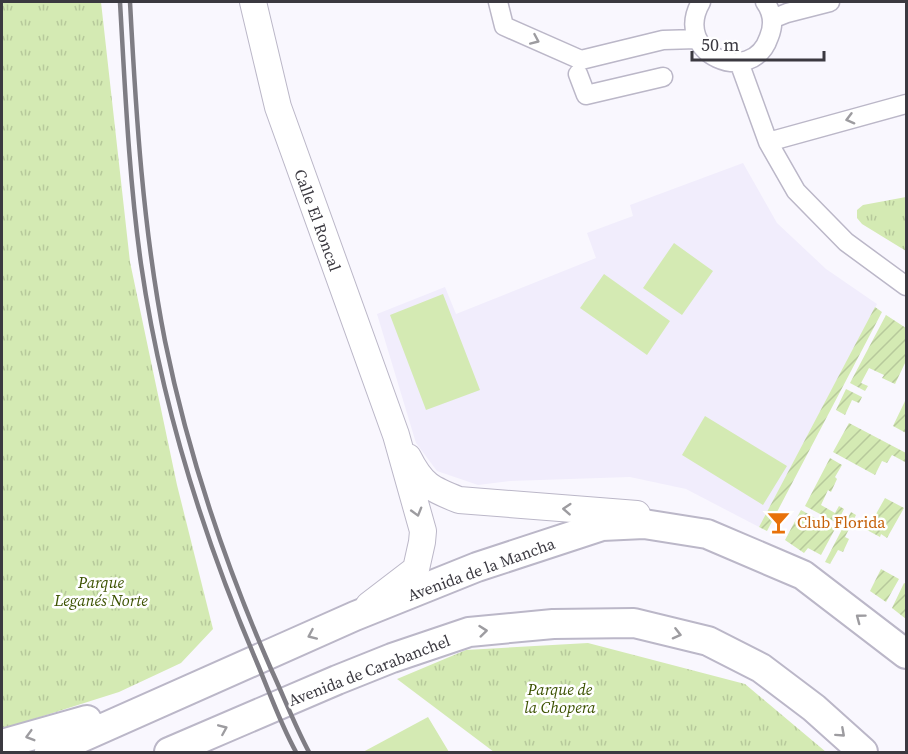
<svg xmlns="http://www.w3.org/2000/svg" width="908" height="754" font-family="'Source Serif 4',serif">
	<defs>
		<pattern id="park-tufts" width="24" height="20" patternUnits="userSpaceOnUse" patternTransform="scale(1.5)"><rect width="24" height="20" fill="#d4eab3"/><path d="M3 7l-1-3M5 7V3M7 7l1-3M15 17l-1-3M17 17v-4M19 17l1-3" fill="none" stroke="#b7c99b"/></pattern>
		<pattern id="garden-furrows" width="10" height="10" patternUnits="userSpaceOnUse" patternTransform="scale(1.5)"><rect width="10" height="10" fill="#d4eab3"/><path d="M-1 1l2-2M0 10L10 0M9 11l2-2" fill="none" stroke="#b7c99b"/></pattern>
	</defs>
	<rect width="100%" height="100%" fill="#f9f7fe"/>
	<path fill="#f1edfc" d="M 743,163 L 777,223 L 826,269 L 877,304 L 759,527 L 686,489 L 630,477 L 510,481 L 478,485 L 437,471 L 416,443 L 377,314 L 445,287 L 456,314 L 596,258 L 587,233 L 633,216 L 630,205 Z"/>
	<path fill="url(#park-tufts)" d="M 2,2 L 101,2 L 130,262 L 177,485 L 213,629 L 181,663 L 119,692 L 2,729 Z
		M 906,197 L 906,251 L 862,224 L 857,218 L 857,210 L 863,205 Z
		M 588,643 L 745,684 L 826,752 L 494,752 L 397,679 L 466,650 Z"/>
	<path fill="url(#garden-furrows)" d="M 875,307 L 882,312 L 767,531 L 759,527 Z
		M 886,315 L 906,328 L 906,361 L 895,384 L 882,378 L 884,375 L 869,368 L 861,383 L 868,386 L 865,391 L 850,383 Z
		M 846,389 L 862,397 L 859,403 L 852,400 L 845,415 L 836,410 Z
		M 906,399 L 906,433 L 893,426 Z
		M 849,423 L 906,453 L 905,462 L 892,455 L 887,463 L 882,461 L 875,475 L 833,452 Z
		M 830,458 L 842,465 L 835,477 L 837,479 L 831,492 L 828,490 L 821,505 L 835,513 L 839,506 L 844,509 L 837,523 L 805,506 Z
		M 885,498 L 904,508 L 887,538 L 881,534 L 880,537 L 867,530 Z
		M 801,510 L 835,529 L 821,555 L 808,548 L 804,553 L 785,540 Z
		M 851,512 L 856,515 L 845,537 L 849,539 L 843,552 L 838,550 L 830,564 L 825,562 Z
		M 881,569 L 899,579 L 886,602 L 870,591 Z
		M 904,583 L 906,584 L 906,619 L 892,608 Z"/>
	<path fill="#d4eab3" d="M 674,243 L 713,271 L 682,315 L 643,288 Z
		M 604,274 L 670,321 L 647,355 L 580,308 Z
		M 443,294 L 480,390 L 426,410 L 390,315 Z
		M 705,416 L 787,466 L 763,505 L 682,455 Z
		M 428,717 L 449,752 L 363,752 Z"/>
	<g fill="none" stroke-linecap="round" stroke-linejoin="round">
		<defs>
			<path id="street" d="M 498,2 L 504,26 L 581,60 L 663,40 L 697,39
				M 701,2 C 671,54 752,88 769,37 C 774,25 773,13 765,2
				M 772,19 L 787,13 L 830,2
				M 739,62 L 768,142 L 796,191 L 846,242 L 906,286
				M 578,74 L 586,95 L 663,77
				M 768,142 L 906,104"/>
			<path id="secondary" d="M 253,2 L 278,107 L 396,435 L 423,531 L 422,542 L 416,569 L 369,605
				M 408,457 C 422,485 431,489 459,500 L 637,514"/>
			<path id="primary" d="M 2,744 L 87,720
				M 49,752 L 355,616 L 477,567 L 602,526 L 644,524 L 707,534 L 803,575 L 906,654
				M 169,752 L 337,680 L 392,658 L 469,632 L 553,624 L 634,623 L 708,641 L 761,668 L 814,708 L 863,752"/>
		</defs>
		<use href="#street" stroke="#bbb7c8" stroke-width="21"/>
		<use href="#secondary" stroke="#bbb7c8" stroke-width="28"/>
		<use href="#primary" stroke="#bbb7c8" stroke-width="32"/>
		<use href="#street" stroke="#fff" stroke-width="18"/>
		<use href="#secondary" stroke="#fff" stroke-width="26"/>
		<use href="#primary" stroke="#fff" stroke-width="28"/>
		<path stroke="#7f7d84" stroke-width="4.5" d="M 120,2 C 125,88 129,179 141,264 C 161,403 203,537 258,665 C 270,694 281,725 296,752
			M 130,2 C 136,115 143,229 165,341 C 188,454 225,564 271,669 C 284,697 295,726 309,752"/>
	</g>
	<defs><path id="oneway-chevron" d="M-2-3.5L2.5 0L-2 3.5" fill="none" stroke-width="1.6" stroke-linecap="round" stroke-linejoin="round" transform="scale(1.5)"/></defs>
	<g stroke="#9d9ca0">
		<use href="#oneway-chevron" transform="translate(535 40) rotate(24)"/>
		<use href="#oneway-chevron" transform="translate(850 119) rotate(165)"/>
		<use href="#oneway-chevron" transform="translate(567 509) rotate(-176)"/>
		<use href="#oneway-chevron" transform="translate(417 512) rotate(74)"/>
		<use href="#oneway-chevron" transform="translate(860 618) rotate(-143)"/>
		<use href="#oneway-chevron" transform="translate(483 631) rotate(-6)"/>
		<use href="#oneway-chevron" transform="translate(677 634) rotate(14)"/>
		<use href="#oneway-chevron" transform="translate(312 635) rotate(156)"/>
		<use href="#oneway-chevron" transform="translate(223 729) rotate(-23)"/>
		<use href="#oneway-chevron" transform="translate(841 733) rotate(42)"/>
		<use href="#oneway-chevron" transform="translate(30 736) rotate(164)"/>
	</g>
	<defs>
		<symbol id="bar-bare" viewBox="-9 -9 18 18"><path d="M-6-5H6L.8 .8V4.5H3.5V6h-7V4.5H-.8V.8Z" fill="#e8710a" stroke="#fff" stroke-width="2.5" paint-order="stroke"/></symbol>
	</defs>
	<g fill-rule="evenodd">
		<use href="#bar-bare" x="762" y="506" width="33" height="33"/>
	</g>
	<g text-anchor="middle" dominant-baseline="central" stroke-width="5" stroke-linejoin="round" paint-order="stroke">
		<g font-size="16" fill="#3b3940" stroke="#fff">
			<text transform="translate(318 220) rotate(70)">Calle El Roncal</text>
			<text transform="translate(481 569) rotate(-20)">Avenida de la Mancha</text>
			<text transform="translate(369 670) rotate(-21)">Avenida de Carabanchel</text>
		</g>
		<g font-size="16" fill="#c56008" stroke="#fff" text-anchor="start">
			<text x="797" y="522">Club Florida</text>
		</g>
		<g font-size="16" font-style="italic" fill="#3c5200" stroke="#fff">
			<text x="101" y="582">Parque<tspan x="101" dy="18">Leganés Norte</tspan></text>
			<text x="560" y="689">Parque de<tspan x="560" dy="18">la Chopera</tspan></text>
		</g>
	</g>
	<rect width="908" height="754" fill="none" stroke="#3b3940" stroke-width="6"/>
	<path d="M692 51v9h132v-9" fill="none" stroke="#3b3940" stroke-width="3"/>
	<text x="701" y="51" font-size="18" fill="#3b3940" stroke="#ffffff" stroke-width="4.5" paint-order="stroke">50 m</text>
</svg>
